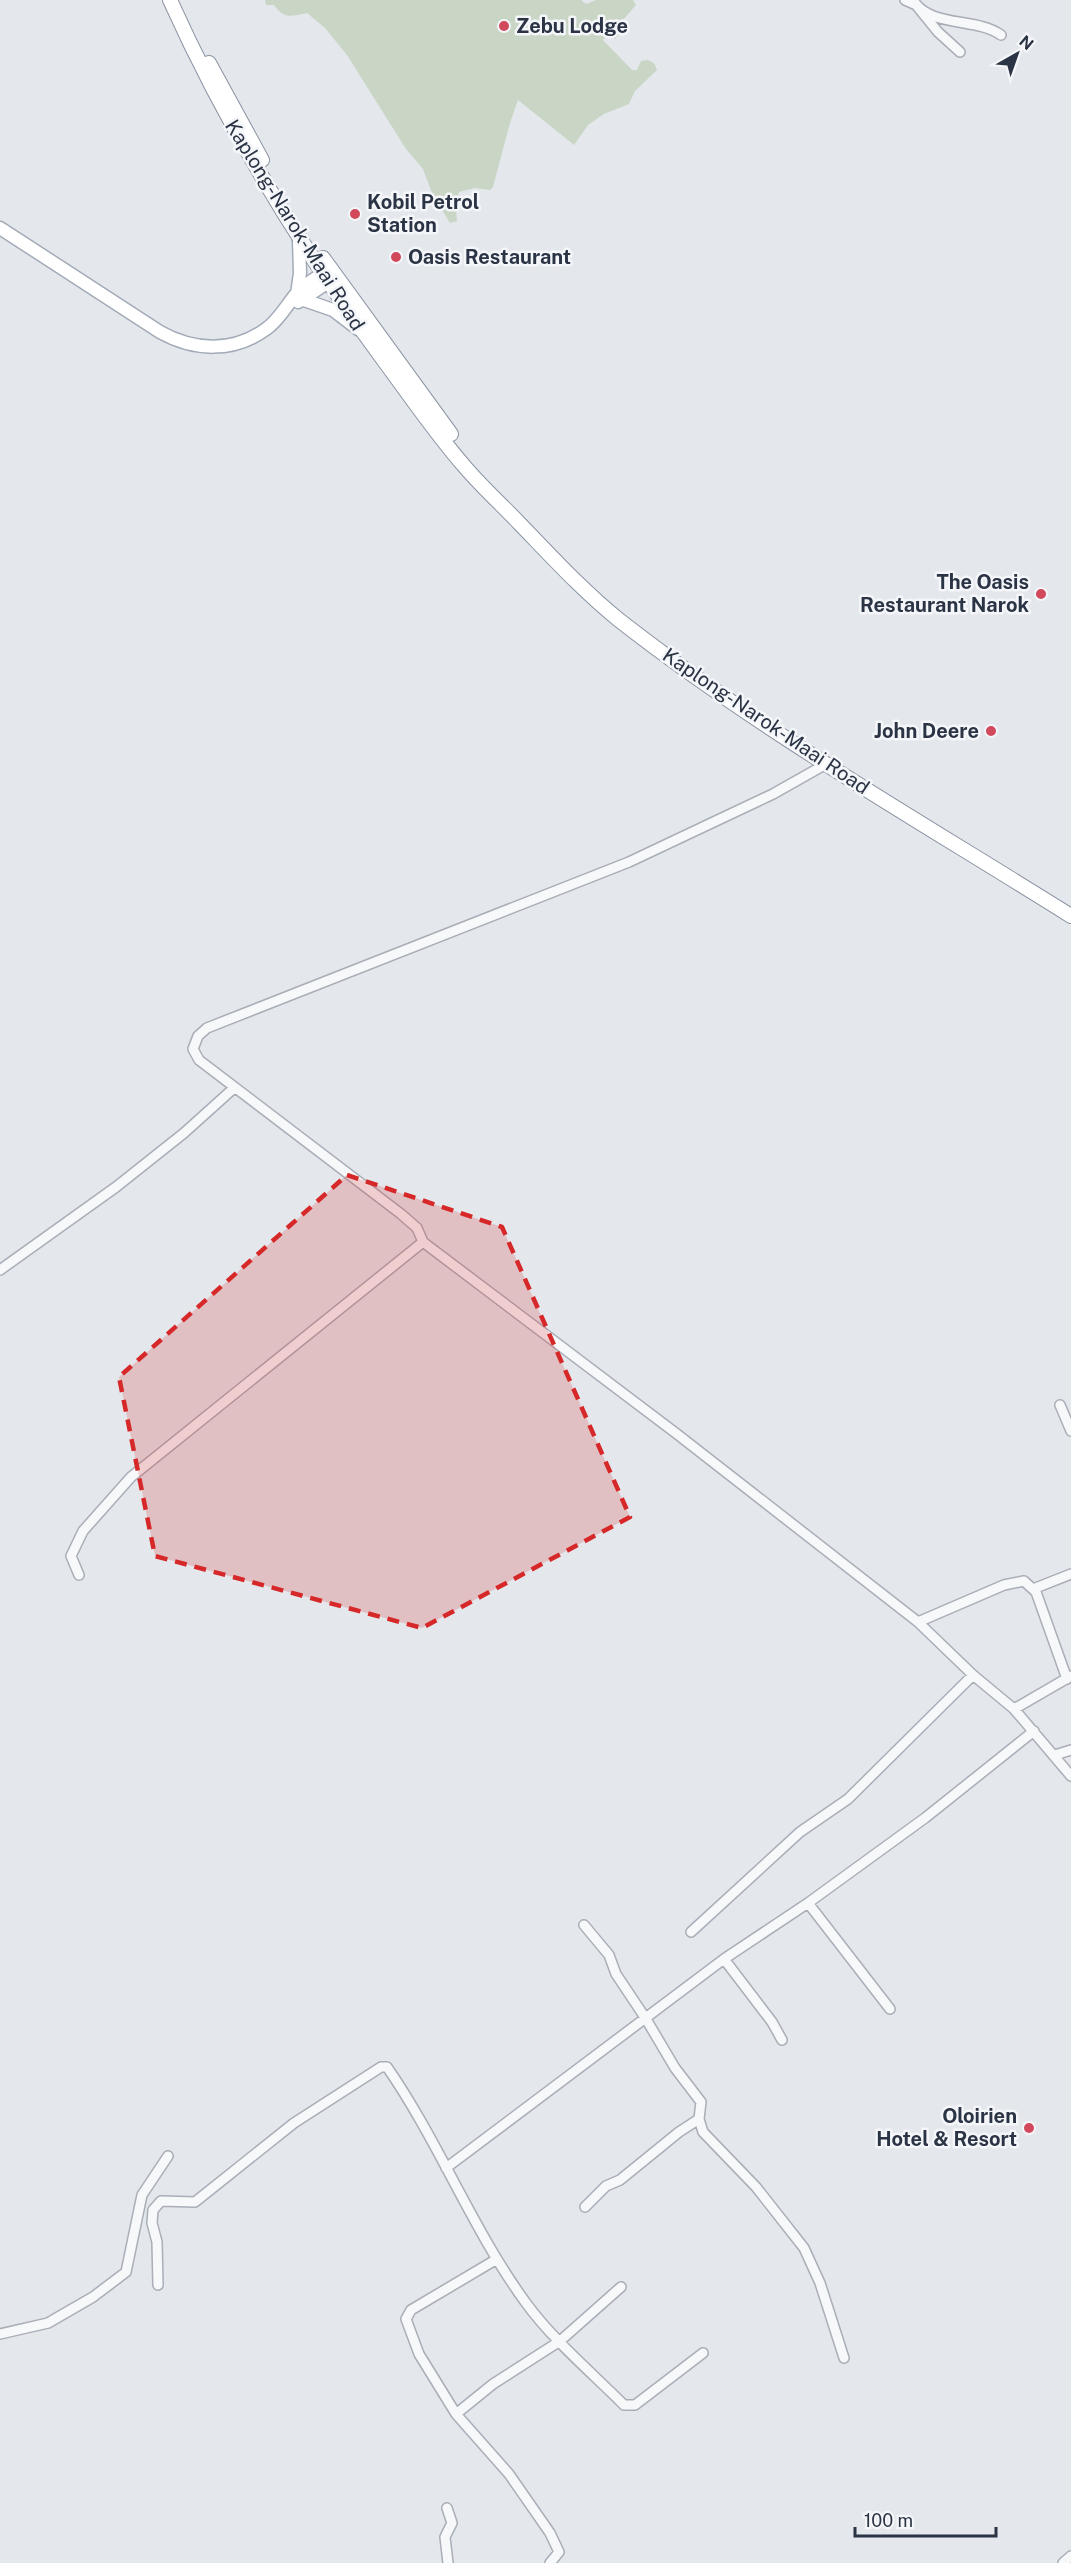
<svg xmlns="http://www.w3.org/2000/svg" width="1071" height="2563" font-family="'Public Sans',sans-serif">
	<rect width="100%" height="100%" fill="#e4e7ec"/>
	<path fill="#c9d6c5" d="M 265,0 L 581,0 L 586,4 L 596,0 L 633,0 L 636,5 L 622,21 L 625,28 L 615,39 L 611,31 L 603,40 L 632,70 L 637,70 L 641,61 L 648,60 L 654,63 L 657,70 L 635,91 L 629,104 L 604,114 L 588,125 L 574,145 L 518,100 L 510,123 L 493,187 L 490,190 L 475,188 L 459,192 L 456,209 L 457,221 L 450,223 L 432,193 L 423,169 L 406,149 L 347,55 L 325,28 L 307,13 C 291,16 285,20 274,5 L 266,5 Z"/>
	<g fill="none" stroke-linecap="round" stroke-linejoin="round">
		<defs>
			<path id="minor" d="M 905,0 L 916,5 L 938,32 L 960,52
				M 913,0 C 930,28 976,17 1001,35
				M 423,1242 L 677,1434 L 918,1622 L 973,1675 L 1014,1709 L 1071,1776
				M 0,1270 L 116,1187 L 184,1133 L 234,1088
				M 1060,1405 L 1071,1431
				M 79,1575 L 71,1556 L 83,1531 L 131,1477 L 423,1242 L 417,1228 L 401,1214 L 199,1060 L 193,1049 L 198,1036 L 207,1028 L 629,862 L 773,794 L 826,764
				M 1033,1589 L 1071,1574
				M 918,1622 L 1004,1585 L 1024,1581 L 1036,1592 L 1067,1679
				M 1014,1709 L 1071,1676
				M 1055,1755 L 1071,1750
				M 808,1903 L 890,2009
				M 584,1925 L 609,1955 L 616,1974 L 646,2019 L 675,2068 L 701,2102 L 699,2119 L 703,2132 L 756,2187 L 804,2248 L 820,2283 L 844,2358
				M 691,1932 L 800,1832 L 848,1799 L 973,1675
				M 724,1959 L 772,2022 L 782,2040
				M 446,2168 L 724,1959 L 808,1903 L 925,1818 L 1034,1731
				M 585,2207 L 606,2186 L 620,2180 L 679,2132 L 699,2119
				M 497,2259 L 411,2310 L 406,2319 L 419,2354 L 456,2414 L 509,2474 L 550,2533 L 559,2552 L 550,2563
				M 158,2285 L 157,2242 L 152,2223 L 153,2210 L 161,2201 L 195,2202 L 294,2123 L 381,2067 L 387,2067 C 439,2142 472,2229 526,2303 C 553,2340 591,2372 624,2405 L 635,2405 L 703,2353
				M 0,2334 L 48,2323 L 93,2297 L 126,2272 L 142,2195 L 168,2156
				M 456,2414 L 493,2384 L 560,2341 L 621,2287
				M 447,2508 L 452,2523 L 445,2537 L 448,2563
				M 1063,2563 L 1071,2556"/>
			<path id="major" d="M 0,228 L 160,332 C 194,351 233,353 266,329 C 279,320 286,306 296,294 C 305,284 319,276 330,269
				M 297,294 L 300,273 L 299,240
				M 304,300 L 333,310 L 358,329
				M 298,302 L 336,277"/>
			<path id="highway" d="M 170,0 C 228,129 301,248 385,362 C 411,397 436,434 465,467 C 482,487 502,505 520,524 C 552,557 583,591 619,620 C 761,731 918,820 1071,916
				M 209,63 L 262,160
				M 323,258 L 451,434"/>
		</defs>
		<use href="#minor" stroke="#a9aeb7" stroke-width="12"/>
		<use href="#major" stroke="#a3abb8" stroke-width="15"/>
		<use href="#highway" stroke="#8b94a3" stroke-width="16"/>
		<use href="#minor" stroke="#f7f8fa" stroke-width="9"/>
		<use href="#major" stroke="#fff" stroke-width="12"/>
		<use href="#highway" stroke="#fff" stroke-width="14"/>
	</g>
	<path fill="#d62828" fill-opacity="0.2" stroke="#d62828" stroke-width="4.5" stroke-dasharray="12 8" stroke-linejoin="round" d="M 347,1175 L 502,1227 L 630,1517 L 422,1628 L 155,1556 L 119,1377 Z"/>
	<g fill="#d1495b" stroke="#f4f6f9" stroke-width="2">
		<circle cx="504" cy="26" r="6"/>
		<circle cx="355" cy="214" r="6"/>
		<circle cx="396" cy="257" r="6"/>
		<circle cx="1041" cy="594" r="6"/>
		<circle cx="991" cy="731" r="6"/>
		<circle cx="1029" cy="2128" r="6"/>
	</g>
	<g text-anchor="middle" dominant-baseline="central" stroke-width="5" stroke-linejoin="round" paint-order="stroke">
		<g font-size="20" font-weight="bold" fill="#2b3445" stroke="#f4f6f9" text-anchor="start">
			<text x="516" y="26">Zebu Lodge</text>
			<text x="367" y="202">Kobil Petrol<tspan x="367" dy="23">Station</tspan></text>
			<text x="408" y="257">Oasis Restaurant</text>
			<text x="1029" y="582" text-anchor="end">The Oasis<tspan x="1029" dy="23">Restaurant Narok</tspan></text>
			<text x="979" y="731" text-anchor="end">John Deere</text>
			<text x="1017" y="2116" text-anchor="end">Oloirien<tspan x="1017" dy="23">Hotel &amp; Resort</tspan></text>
		</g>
		<g font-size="20" fill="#2b3445" stroke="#f4f6f9">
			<text transform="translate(295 225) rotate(58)">Kaplong-Narok-Maai Road</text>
			<text transform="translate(766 721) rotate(34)">Kaplong-Narok-Maai Road</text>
		</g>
	</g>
	<g transform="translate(1017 54) rotate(40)" stroke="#f4f6f9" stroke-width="4.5" paint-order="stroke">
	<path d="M0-4.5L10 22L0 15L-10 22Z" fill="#2b3445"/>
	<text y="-9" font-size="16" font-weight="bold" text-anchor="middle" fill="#2b3445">N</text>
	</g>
	<path d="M855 2527v9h141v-9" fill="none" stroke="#2b3445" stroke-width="3"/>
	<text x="864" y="2527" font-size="18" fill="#2b3445" stroke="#f4f6f9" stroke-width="4.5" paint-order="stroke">100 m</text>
</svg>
